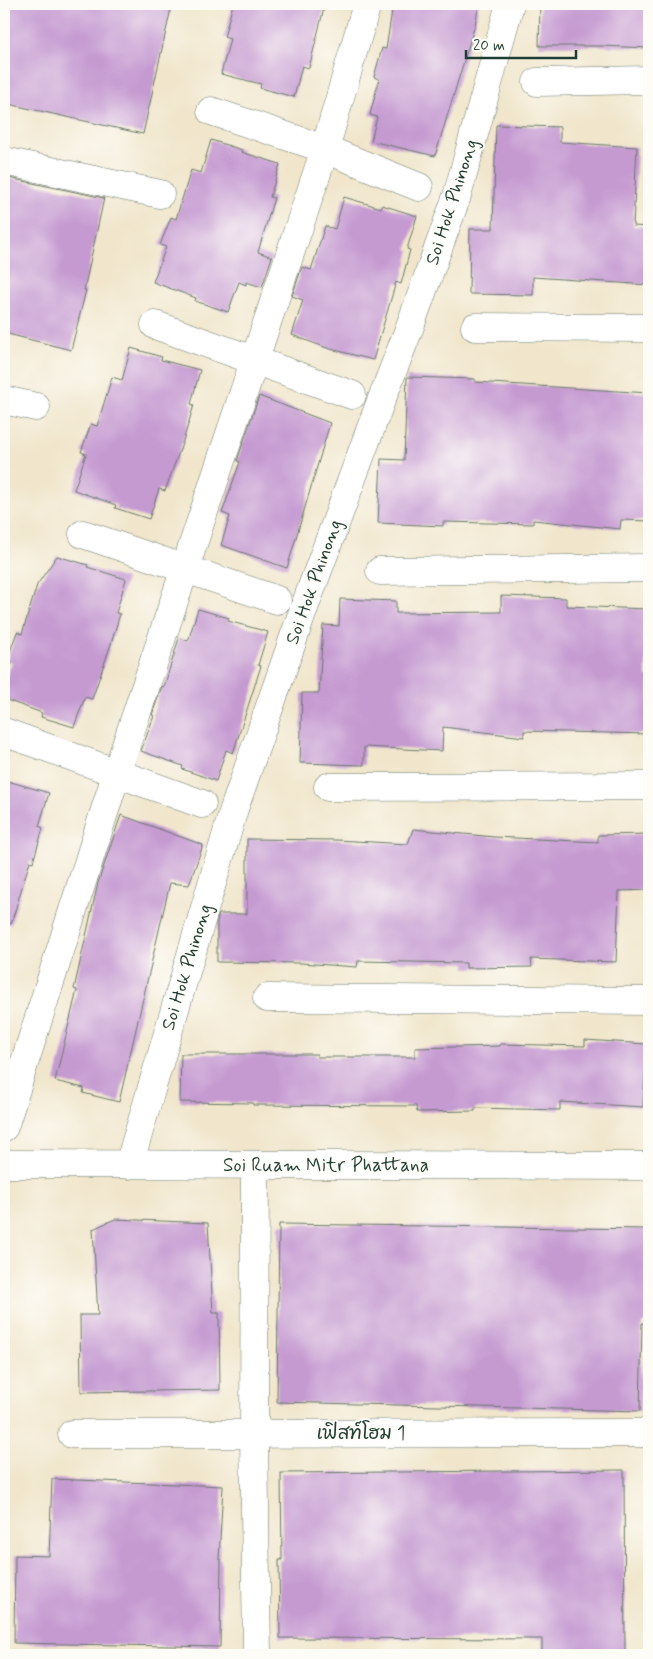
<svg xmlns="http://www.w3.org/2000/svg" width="653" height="1659" font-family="Mynerve,'Playpen Sans Thai',sans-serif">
	<rect width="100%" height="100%" fill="#fdfcf7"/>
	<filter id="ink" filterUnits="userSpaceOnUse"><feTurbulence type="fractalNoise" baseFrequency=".02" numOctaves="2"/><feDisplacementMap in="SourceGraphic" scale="10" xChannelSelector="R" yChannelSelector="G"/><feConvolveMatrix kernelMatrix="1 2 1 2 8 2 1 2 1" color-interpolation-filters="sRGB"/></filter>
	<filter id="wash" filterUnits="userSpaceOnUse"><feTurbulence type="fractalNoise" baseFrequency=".0096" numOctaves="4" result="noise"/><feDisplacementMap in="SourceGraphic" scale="20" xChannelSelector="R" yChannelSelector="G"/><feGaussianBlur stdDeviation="1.12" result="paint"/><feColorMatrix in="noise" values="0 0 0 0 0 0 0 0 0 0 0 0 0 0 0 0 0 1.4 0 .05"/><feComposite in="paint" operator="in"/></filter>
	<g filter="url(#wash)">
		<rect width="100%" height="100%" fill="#f1e6cc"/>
		<g id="blocks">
			<path fill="#c59ad1" d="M 4,4 L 172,4 L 143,134 L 4,103 Z
				M 233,4 L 325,4 L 309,68 L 302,66 L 294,97 L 260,88 L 261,84 L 221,74 L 230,39 L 224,37 Z
				M 393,4 L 479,4 L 475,25 L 435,156 L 371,141 L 377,117 L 370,115 L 379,79 L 374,77 L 382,48 L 386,49 Z
				M 540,4 L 649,4 L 649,48 L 601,46 L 539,46 Z
				M 496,125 L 560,127 L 560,142 L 637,147 L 633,226 L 649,227 L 649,285 L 533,277 L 533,295 L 469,294 L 470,229 L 493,229 Z
				M 211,140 L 242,150 L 241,152 L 280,164 L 270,197 L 274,198 L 258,252 L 272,257 L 262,287 L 246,282 L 246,285 L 239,282 L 228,312 L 195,301 L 196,298 L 153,282 L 166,247 L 160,245 L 171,217 L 176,219 L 191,170 L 201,173 Z
				M 4,177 L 104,198 L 84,290 L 86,290 L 71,350 L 4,333 Z
				M 344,197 L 381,208 L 382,205 L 417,216 L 407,249 L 410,250 L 401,284 L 396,282 L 373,360 L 327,348 L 292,335 L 303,300 L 292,296 L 302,267 L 311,270 L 325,226 L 335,229 Z
				M 131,348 L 162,357 L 161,360 L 200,370 L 191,404 L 194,405 L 183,441 L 165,491 L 159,489 L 149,519 L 115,508 L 116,505 L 74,490 L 86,454 L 81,452 L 91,424 L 97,426 L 112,377 L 122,380 Z
				M 407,377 L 475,379 L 475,382 L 649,393 L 649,521 L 621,520 L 620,529 L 533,520 L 533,524 L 443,522 L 443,526 L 378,523 L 381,459 L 404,460 Z
				M 259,396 L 330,423 L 287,568 L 221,545 L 230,516 L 222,513 L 240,462 L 237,461 Z
				M 57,556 L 88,565 L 87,567 L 126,579 L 116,613 L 120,614 L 110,647 L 92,699 L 85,697 L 74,727 L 41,717 L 42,713 L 4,699 L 4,685 L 12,662 L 7,660 L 17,632 L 22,634 L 37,585 Z
				M 501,596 L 566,598 L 566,606 L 648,609 L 646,677 L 649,677 L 649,734 L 524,731 L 524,737 L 443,727 L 442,751 L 364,747 L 364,765 L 300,763 L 302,693 L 319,693 L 323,625 L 339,626 L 340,599 L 396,601 L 396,613 L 501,612 Z
				M 198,609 L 229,618 L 228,621 L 268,632 L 258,665 L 261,666 L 233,753 L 226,750 L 216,781 L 182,769 L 183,766 L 141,751 L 154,716 L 152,715 L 162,686 L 164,687 L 179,638 L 188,641 Z
				M 4,780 L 49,793 L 39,826 L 43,828 L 33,862 L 30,861 L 11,924 L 4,923 Z
				M 121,815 L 203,845 L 189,885 L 170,883 L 119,1102 L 83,1093 L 84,1088 L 55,1081 L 77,990 L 74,989 L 98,883 Z
				M 413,829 L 494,837 L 598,842 L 598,835 L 649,834 L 649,890 L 619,891 L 616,962 L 531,959 L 532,967 L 466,968 L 466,963 L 358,961 L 357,967 L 301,963 L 217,962 L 217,921 L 219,914 L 247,914 L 247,839 L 336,840 L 408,844 Z
				M 585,1040 L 647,1044 L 643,1107 L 560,1102 L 560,1110 L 475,1108 L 475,1111 L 417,1112 L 416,1106 L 253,1105 L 253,1103 L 180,1102 L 181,1054 L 317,1054 L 317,1057 L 415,1057 L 415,1048 L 500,1046 L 500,1044 L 585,1046 Z
				M 115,1219 L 208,1223 L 213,1313 L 219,1313 L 220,1390 L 81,1392 L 80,1315 L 98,1315 L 93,1229 Z
				M 279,1224 L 649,1229 L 649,1323 L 642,1323 L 640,1411 L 277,1402 Z
				M 624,1470 L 625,1654 L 542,1655 L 542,1639 L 280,1638 L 279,1560 L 282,1560 L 281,1473 Z
				M 52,1479 L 223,1486 L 219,1559 L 221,1559 L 220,1647 L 14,1643 L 15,1555 L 49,1556 Z"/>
		</g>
	</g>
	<g filter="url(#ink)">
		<use href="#blocks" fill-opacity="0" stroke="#687869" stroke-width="1"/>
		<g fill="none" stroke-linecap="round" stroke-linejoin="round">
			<defs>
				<path id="minor" d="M 537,82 L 649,80
					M 211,111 L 325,149 L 419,187
					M 4,161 L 160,194
					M 155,325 L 352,395
					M 475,327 L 649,328
					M 4,400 L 36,407
					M 83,534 L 277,600
					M 380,571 L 649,568
					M 4,732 L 202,804
					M 328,787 L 649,786
					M 267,998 L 649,1001
					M 4,1127 L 117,772 L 325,149 L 367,4
					M 4,1164 L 649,1166
					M 129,1165 L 234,809 L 303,611 L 379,406 L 409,329 L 457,196 L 510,4
					M 255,1165 L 254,1435 L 257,1655
					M 72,1434 L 649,1433"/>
			</defs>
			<use href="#minor" stroke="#687869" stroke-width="29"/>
			<use href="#minor" stroke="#fff" stroke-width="28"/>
		</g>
	</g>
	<g text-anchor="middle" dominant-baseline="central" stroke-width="4" stroke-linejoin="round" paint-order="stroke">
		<g font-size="19" fill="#1f3d34" stroke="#fdfcf7">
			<text transform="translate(452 202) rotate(-72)">Soi Hok Phinong</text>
			<text transform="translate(314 582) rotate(-70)">Soi Hok Phinong</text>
			<text transform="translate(187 967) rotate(-73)">Soi Hok Phinong</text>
			<text x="326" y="1165">Soi Ruam Mitr Phattana</text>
			<text x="361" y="1433">เฟิสท์โฮม 1</text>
		</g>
	</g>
	<rect width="653" height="1659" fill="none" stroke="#fdfcf7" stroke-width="20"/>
	<path d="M466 50v8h110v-8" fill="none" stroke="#1f3d34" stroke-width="2.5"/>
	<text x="473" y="50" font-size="15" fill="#1f3d34" stroke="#fdfcf7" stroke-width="4" paint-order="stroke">20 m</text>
</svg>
